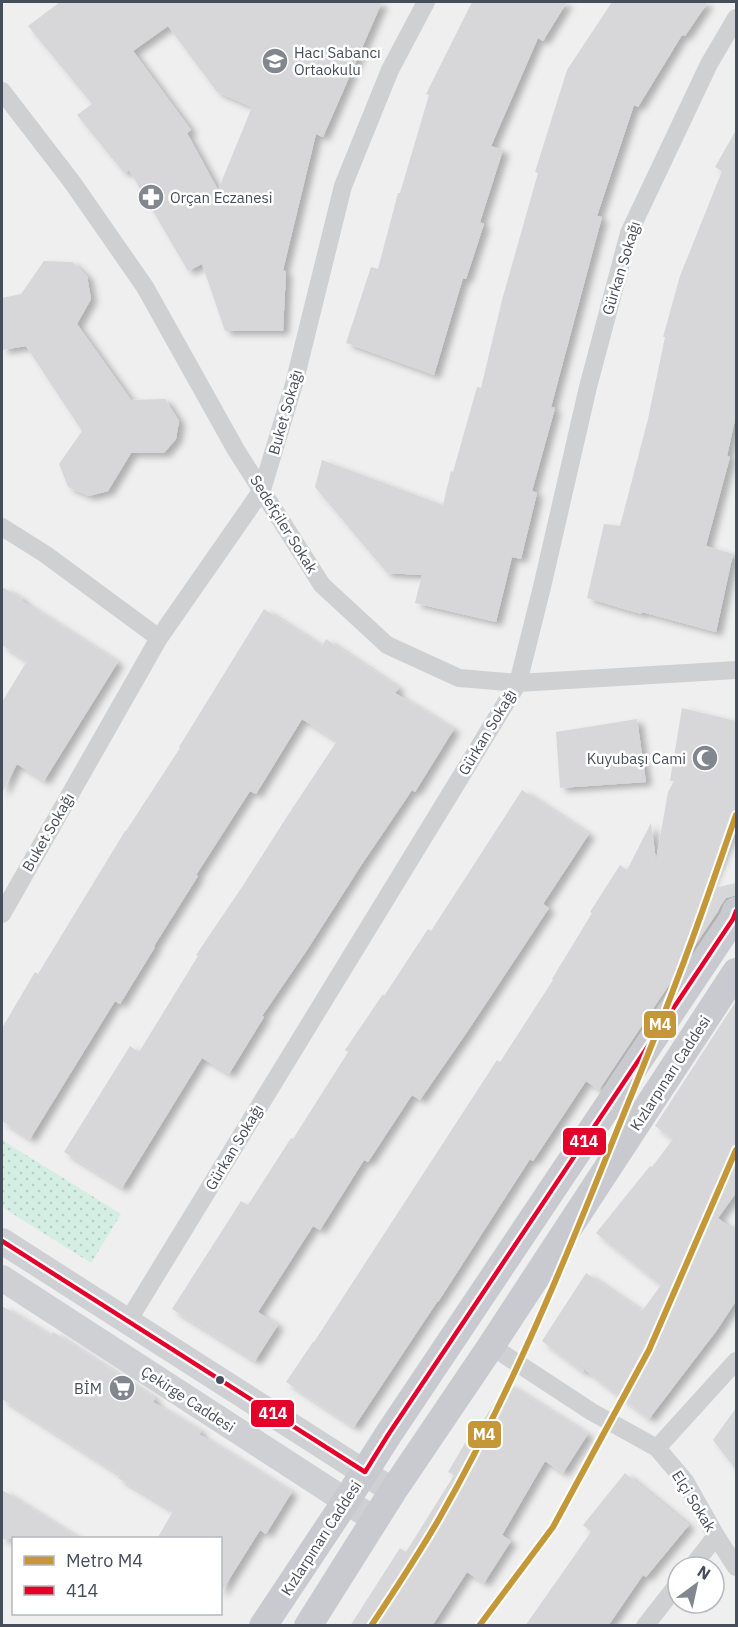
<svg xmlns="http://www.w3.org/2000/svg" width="738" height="1627" font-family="'IBM Plex Sans',sans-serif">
	<defs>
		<pattern id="park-dots" width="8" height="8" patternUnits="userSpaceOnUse" patternTransform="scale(1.5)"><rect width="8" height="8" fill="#d4eee3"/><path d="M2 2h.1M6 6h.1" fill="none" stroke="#b7cec5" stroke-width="1.8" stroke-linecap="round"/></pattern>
		<filter id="shadow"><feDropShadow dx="6" dy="4" stdDeviation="3" flood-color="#0004"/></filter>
	</defs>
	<rect width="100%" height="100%" fill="#f0efef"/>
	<path fill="url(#park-dots)" d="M 2,1140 L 121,1214 L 91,1263 L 2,1207 Z"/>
	<path fill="#d7d7d9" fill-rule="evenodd" filter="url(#shadow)" d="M 60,2 L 382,2 L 323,137 L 316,134 L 283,270 L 286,272 L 283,331 L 225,331 L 202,264 L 188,271 L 129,170 L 124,173 L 77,115 L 92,104 L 28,26 ZM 168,26 L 217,92 L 252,107 L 218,190 L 187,133 L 191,130 L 133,51 Z
		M 472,2 L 567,2 L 543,41 L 538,38 L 491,146 L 503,150 L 480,222 L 484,224 L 466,279 L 463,278 L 434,375 L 346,343 L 371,267 L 378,269 L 398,193 L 400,193 L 429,95 L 426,94 Z
		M 612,2 L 708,2 L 685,36 L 682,35 L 638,107 L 634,105 L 597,216 L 602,217 L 551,407 L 555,408 L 532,491 L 537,493 L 521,559 L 512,557 L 496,622 L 415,603 L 422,575 L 387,573 L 315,487 L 322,460 L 443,505 L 451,471 L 453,472 L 477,387 L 481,388 L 502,300 L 538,173 L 535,172 L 567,70 Z
		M 736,130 L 736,415 L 727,456 L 730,457 L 706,546 L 733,554 L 716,632 L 642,612 L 641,614 L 587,598 L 604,524 L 620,526 L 648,419 L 665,337 L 663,337 L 680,276 L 722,171 L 715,167 Z
		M 44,261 L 72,262 L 87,276 L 91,299 L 77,324 L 131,400 L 165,399 L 179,421 L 176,439 L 164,453 L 131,453 L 108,491 L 89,496 L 68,487 L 59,464 L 82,431 L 26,346 L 2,350 L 2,298 L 21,294 Z
		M 2,587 L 23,599 L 22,601 L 118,662 L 44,781 L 17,764 L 2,793 L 2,702 L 27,661 L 2,645 Z
		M 264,609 L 322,646 L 326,639 L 399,688 L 395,693 L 454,729 L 415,792 L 412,790 L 360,867 L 307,950 L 262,1016 L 264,1017 L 229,1074 L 202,1058 L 122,1188 L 64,1152 L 130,1046 L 139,1052 L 198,956 L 196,955 L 244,884 L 286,818 L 337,741 L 302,719 L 256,794 L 250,791 L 196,875 L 198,876 L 154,946 L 155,947 L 120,1004 L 115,1001 L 30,1139 L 2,1121 L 2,1028 L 35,972 L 38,974 L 125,831 L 126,831 L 180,748 L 179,747 Z
		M 682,708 L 736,721 L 736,822 L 706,890 L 736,883 L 736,895 L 726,898 L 721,905 L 718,911 L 599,1090 L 586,1081 L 533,1161 L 530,1159 L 438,1302 L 437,1302 L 354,1427 L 286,1382 L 313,1342 L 314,1342 L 497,1060 L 500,1062 L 553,980 L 552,979 L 592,913 L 590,912 L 620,865 L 627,870 L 651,823 L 656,860 L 668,792 L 674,781 L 670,781 Z
		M 637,719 L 646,782 L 560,788 L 556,732 Z
		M 522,790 L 589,834 L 543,904 L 549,908 L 467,1032 L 420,1100 L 412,1095 L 368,1162 L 364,1160 L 320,1230 L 313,1226 L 258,1312 L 278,1325 L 255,1361 L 172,1309 L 241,1201 L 248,1205 L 291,1138 L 293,1139 L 348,1052 L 345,1050 L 383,994 L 384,996 L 428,929 L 431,931 Z
		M 736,1001 L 736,1193 L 718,1218 L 736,1232 L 736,1301 L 717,1330 L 649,1419 L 584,1369 L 583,1372 L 542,1341 L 586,1273 L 642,1311 L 661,1285 L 596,1233 L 650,1166 L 652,1167 L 673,1139 L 655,1126 Z
		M 2,1306 L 51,1336 L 53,1332 L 155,1398 L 153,1402 L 201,1431 L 199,1434 L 292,1492 L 266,1534 L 260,1530 L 220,1594 L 220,1539 L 157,1539 L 173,1511 L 118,1478 L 120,1475 L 2,1399 Z
		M 507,1383 L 588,1434 L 563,1473 L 545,1461 L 502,1535 L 511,1541 L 484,1583 L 467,1572 L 432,1626 L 350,1626 L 400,1548 L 406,1552 L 454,1475 L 448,1472 L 471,1433 L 474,1435 Z
		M 736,1408 L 736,1470 L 713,1440 Z
		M 625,1473 L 689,1525 L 646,1577 L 643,1575 L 608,1626 L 525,1626 L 591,1532 L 583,1525 Z
		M 2,1490 L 80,1539 L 2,1539 Z"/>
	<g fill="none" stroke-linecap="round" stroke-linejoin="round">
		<path stroke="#ced0d2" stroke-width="18" d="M 2,91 L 72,182 L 145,287 L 236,450 L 322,585 L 387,645 L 459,678 L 518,683 L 736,670
			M 2,527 L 45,554 L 159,638
			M 2,914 L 159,638 L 262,490 L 294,384 L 343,186 L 390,70 L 426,2
			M 128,1321 L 518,683 L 542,587 L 588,387 L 629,233 L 709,64 L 736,18
			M 491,1346 L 592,1412 L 657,1448 L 685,1481 L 716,1536 L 736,1567
			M 657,1448 L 736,1361
			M 692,1567 L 716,1536
			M 645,1626 L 678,1584"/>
		<path stroke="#ced0d3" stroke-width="26" d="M 2,1241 L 393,1491
			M 2,1278 L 375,1520"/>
		<path stroke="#c8cacf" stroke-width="28" d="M 263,1626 L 346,1501 L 388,1435 L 733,919 L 736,911
			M 308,1626 L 393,1491 L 491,1346 L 736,972"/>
		<defs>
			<path id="bus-1" d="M 2,1241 L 365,1472 L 388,1435 L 733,919 L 736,911"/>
		</defs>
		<use href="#bus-1" stroke="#fff" stroke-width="9"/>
		<use href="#bus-1" stroke="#e4002b" stroke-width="4.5"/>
		<defs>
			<path id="metro-1" d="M 371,1626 C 395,1590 418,1555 439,1519 C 506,1402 558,1278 608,1153 C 630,1097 654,1042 675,985 C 697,929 716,872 736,815
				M 479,1626 L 553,1527 L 649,1350 L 736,1150"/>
		</defs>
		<use href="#metro-1" stroke="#fff" stroke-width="10"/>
		<use href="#metro-1" stroke="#c49739" stroke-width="6"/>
	</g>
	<defs>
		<symbol id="school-disc" viewBox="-11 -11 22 22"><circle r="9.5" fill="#82868f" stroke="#fff"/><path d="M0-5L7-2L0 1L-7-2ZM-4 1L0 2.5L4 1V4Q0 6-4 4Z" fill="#fff"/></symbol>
		<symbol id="pharmacy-disc" viewBox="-11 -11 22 22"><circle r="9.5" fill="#82868f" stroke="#fff"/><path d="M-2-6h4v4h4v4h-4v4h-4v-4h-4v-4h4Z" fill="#fff"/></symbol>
		<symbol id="mosque-disc" viewBox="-11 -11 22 22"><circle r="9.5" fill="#82868f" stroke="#fff"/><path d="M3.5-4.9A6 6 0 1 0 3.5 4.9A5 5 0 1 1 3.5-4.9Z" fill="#fff"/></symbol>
		<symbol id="supermarket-disc" viewBox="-11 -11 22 22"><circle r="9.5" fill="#82868f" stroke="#fff"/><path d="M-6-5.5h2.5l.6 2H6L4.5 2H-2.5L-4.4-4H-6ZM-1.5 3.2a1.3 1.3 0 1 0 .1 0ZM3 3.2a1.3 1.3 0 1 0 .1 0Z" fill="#fff"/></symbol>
	</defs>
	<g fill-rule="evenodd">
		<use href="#school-disc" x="260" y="46" width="30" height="30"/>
		<use href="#pharmacy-disc" x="136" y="182" width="30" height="30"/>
		<use href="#mosque-disc" x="690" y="743" width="30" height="30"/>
		<use href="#supermarket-disc" x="107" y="1373" width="30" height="30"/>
	</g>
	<circle fill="#474e5b" stroke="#fff" stroke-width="2" cx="220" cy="1380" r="5"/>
	<g text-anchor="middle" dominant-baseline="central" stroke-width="5" stroke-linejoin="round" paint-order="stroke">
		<g font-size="15" fill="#474e5b" stroke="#fff" text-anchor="start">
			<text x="294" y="52">Hacı Sabancı<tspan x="294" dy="17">Ortaokulu</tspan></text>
			<text x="170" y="197">Orçan Eczanesi</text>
			<text x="686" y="758" text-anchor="end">Kuyubaşı Cami</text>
			<text x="102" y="1388" text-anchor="end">BİM</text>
		</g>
		<g font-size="15" fill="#474e5b" stroke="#fff">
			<text transform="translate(621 268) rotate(-73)">Gürkan Sokağı</text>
			<text transform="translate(285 412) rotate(-74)">Buket Sokağı</text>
			<text transform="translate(284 524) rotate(58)">Sedefçiler Sokak</text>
			<text transform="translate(487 732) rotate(-59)">Gürkan Sokağı</text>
			<text transform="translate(48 832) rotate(-60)">Buket Sokağı</text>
			<text transform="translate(670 1073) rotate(-57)">Kızlarpınarı Caddesi</text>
			<text transform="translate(234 1147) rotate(-59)">Gürkan Sokağı</text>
			<text transform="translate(188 1399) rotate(33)">Çekirge Caddesi</text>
			<text transform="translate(694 1501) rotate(58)">Elçi Sokak</text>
			<text transform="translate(321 1538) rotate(-57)">Kızlarpınarı Caddesi</text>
		</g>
	</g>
	<g stroke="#fff" stroke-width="2">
		<rect x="643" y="1010" width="34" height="29" rx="6" fill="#c49739"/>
		<rect x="562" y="1127" width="45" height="29" rx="6" fill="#e4002b"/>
		<rect x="250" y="1399" width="45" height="29" rx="6" fill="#e4002b"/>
		<rect x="467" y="1420" width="35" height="29" rx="6" fill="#c49739"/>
	</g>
	<g font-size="16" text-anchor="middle" font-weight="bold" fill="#fff">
		<text x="660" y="1030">M4</text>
		<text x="584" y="1147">414</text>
		<text x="273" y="1419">414</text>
		<text x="484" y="1440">M4</text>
	</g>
	<rect width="738" height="1627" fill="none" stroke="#474e5b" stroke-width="6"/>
	<rect x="12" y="1537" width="210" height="78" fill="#ffffff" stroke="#b5b8bd" stroke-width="1.5"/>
	<rect x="24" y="1556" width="30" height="9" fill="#c49739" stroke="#b5b8bd" stroke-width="1.5"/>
	<text x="66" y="1567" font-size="18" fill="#474e5b">Metro M4</text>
	<rect x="24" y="1586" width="30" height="9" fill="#e4002b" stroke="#b5b8bd" stroke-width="1.5"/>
	<text x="66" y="1597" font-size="18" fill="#474e5b">414</text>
	<g transform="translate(696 1585) rotate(33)"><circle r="28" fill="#ffffff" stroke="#b5b8bd" stroke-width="1.5"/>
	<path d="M0-4.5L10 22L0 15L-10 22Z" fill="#82868f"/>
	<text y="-9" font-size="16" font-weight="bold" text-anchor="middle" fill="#474e5b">N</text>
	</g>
</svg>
